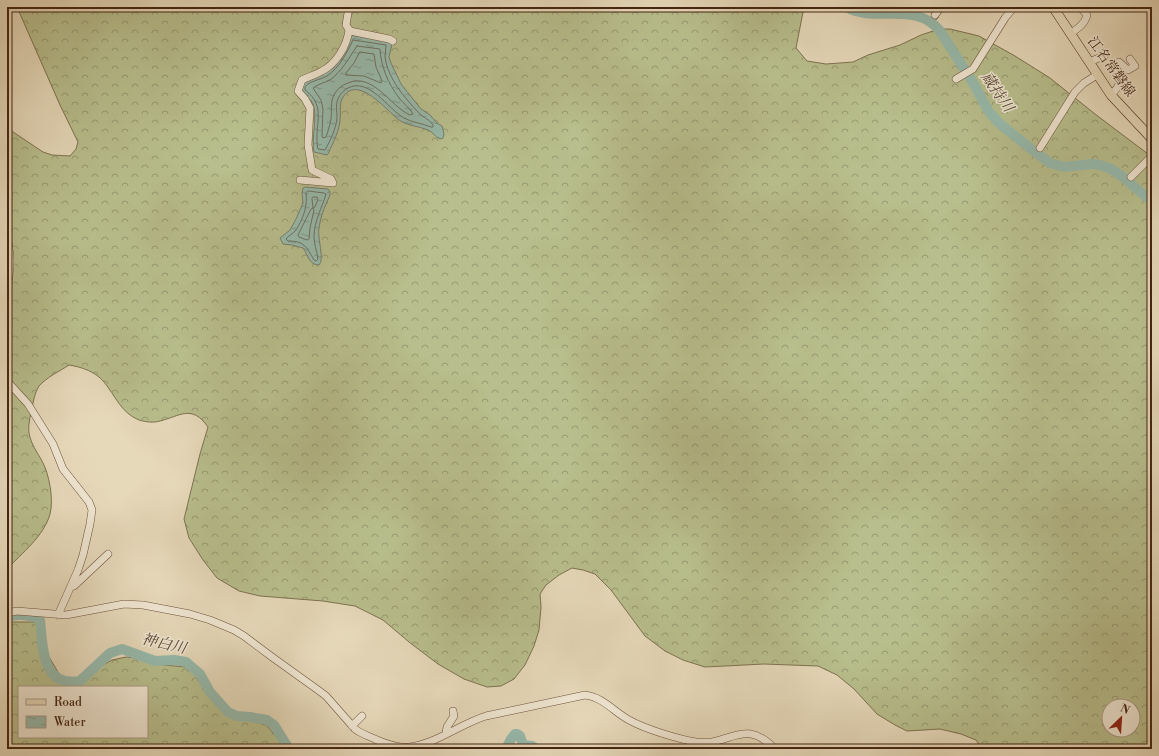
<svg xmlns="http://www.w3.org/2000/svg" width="1159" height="756" font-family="'Libre Bodoni','Noto Serif JP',serif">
	<defs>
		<pattern id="forest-crowns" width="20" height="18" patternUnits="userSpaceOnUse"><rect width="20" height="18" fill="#b8be8d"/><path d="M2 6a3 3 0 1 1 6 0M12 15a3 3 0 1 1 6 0" fill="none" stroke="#979a72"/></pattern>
		<pattern id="water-ripples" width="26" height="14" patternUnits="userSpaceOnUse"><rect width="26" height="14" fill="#97baac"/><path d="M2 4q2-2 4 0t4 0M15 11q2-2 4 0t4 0" fill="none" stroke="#7d978b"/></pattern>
	</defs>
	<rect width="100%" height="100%" fill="#e6d9ba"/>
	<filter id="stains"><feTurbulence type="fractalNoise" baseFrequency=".005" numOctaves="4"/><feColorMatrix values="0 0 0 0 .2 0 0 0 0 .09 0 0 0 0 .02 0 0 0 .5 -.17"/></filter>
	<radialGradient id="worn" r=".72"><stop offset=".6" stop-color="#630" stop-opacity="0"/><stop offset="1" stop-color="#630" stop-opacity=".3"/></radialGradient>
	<path fill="url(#forest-crowns)" stroke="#7e7250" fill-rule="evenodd" d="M 17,7 L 804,7 L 796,48 L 807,61 L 826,64 L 853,62 L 868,55 L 900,45 L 921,35 L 939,29 L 950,29 L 979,36 L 1015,56 L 1050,78 L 1095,114 L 1152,157 L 1152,749 L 982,749 L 976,740 L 961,734 L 940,729 L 907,731 L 895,725 L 877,714 L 854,689 L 837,675 L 818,666 L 764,664 L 705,667 L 683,660 L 665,651 L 645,636 L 611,590 L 595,574 L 583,570 L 572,568 L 559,575 L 546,585 L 540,594 L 541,607 L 539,630 L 534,646 L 525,665 L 514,679 L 501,686 L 487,687 L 464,679 L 438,664 L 409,642 L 383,620 L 355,606 L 323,601 L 260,596 L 239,591 L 217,578 L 203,560 L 189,538 L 184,519 L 200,454 L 208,427 C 192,404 180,416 160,421 C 153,423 146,422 139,420 C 121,413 115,395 104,382 C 96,372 82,367 69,365 C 60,371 47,377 39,386 C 35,392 33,402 32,409 C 30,416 28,426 29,433 C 31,444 37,452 42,461 C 49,473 54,500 50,514 C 44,536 22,553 7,569 L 7,128 L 43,152 L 52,155 L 70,156 L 76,149 L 78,142 L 60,105 ZM 1109,706 L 1133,706 L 1133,730 L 1109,730 Z
		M 13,622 L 35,622 L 41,628 L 45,650 L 62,679 L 75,681 L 112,660 L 126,657 L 147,659 L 164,665 L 197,668 L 211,690 L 236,716 L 266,725 L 283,744 L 283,749 L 7,749 L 7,627 ZM 19,687 L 147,687 L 147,737 L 19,737 Z"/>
	<path fill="url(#water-ripples)" stroke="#767e6e" d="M 350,35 L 389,41 L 392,44 L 389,57 L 391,63 L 401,84 L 421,109 L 430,115 L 437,123 L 442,126 L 444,134 L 443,138 L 440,139 C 435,137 433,132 428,130 C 418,126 408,126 399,120 C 387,111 356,72 342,99 C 339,105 341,113 340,120 C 339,132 333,143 328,154 L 327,155 L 314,152 C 311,138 318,116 313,104 C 311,99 306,96 302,93 L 302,83 L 323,73 Z
		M 305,187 L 328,189 C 330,192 330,192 330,195 C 329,198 327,201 326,204 C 323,211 320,220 319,228 C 317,238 325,260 319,265 C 309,265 308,255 303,248 L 292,245 L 283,244 L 280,238 L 290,230 L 296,219 L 303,203 L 302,193 L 303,188 Z"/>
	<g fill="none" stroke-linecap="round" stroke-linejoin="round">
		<path stroke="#6e705f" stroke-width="1" d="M 353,40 L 386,45 C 386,49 385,53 385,57 C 388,79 405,98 419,113 C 424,118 429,119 433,125 L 433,127 L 431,127 C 422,123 413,123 404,118 C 388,109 369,77 348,88 C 344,90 341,93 339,97 C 335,103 337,111 337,118 C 336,129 330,141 325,150 L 318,149 C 313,126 328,107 305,90 L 305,87 C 309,81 320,80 327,76 C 340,67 346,54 353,40 Z
			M 357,46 L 380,49 C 381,67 388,83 399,98 C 403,103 410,108 413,114 L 410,115 C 391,107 373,72 348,83 C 342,85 337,89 334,95 C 330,102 332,112 331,119 C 330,125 328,131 326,137 L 323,138 L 322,136 L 323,109 L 321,100 L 313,88 C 318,84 324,83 330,80 C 342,71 349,58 357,46 Z
			M 360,52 L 374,54 L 376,67 L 382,81 L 381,83 L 364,76 L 346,75 L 346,73 L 354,63 Z
			M 308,191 L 324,193 L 326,194 C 322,208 314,221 314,237 C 314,244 317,251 318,259 L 316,261 L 314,260 C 306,246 304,241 288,241 L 286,239 C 289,235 293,234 296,230 C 303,219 308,206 306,193 Z
			M 313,197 L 317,197 L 318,199 L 315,207 L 313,208 L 314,210 L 310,228 L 309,239 L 307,240 L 299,237 L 298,235 L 311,209 L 313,208 L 312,199 Z"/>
		<path stroke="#767e6e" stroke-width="1.5" d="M 932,24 L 938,17"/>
		<path stroke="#97baac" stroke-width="10" d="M 846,7 C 876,24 915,0 940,31 L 972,81 L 989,112 L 1000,124 L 1031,149 L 1050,163 L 1064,167 L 1092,164 L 1100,165 L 1111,169 L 1123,177 L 1152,202
			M 7,618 C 15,613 32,615 40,620 C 43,646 41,688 80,681 L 110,653 L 122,649 L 155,661 L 174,660 L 186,662 L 200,674 L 210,692 L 228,712 L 237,716 L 250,717 L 267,720 L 274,725 L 289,749
			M 506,749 L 511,739 L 515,734 L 517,734 L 520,736 L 523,745 L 532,746 L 537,749"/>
		<defs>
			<path id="minor" d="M 349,7 L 346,25 L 350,31 L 389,39 L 393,41
				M 935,15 L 941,7
				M 1070,34 C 1077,29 1085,24 1087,15 L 1081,8
				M 1089,62 L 1104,56
				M 956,79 L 973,69 L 1005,18 L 1014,7
				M 1111,95 C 1127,78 1116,81 1116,64 L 1119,62 L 1128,70 L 1135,66 L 1130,59
				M 1040,148 L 1075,92 L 1084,83 L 1097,75
				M 1131,177 L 1152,156
				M 300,180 L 333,183 L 331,179 L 312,170 L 308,145 L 310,108 L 305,99 L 298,91 L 302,80 C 308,77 315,75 322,71 C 336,64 347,46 349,30
				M 7,236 C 11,257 11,267 7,287
				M 7,381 L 28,404 L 53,444 L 63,469 L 89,502 L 92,510 L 90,524 L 83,555 L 78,570 L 58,615
				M 71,587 L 74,586 L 108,554
				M 7,613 L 17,611 L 66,615 L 124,604 L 143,605 L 190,614 L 210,620 L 234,630 L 244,636 L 272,657 L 318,690 L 326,696 L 355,729 C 361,734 369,736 377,740 C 386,744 398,748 409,747 C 436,744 460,724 486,716 L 585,695 C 603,697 614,712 629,720 C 645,729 678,739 696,742 C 730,747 743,716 775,749
				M 352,726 L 362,716
				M 446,733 L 447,727 L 454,716 L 453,711"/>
			<path id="major" d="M 1053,7 L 1111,95 L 1152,139"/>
		</defs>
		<use href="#minor" stroke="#6d523c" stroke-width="8"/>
		<use href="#major" stroke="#452512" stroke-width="10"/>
		<use href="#minor" stroke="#efe6d2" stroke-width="7"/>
		<use href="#major" stroke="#e6d9ba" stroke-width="9"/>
	</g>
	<g text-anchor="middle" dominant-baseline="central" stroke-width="3" stroke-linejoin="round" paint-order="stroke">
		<g font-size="14" fill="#452512" stroke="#efe6d2">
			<text transform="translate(1111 67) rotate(54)">江名常磐線</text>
		</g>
		<g font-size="15" font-style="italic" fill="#5a4a38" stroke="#efe6d2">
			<text transform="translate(997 92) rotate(55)">蔵持川</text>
			<text transform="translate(164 644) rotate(13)">神白川</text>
		</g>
	</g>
	<rect width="1159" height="756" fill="none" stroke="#e6d9ba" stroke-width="24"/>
	<rect x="8" y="8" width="1143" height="740" fill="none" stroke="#452512" stroke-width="2"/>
	<rect x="12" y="12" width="1135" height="732" fill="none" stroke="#452512"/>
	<rect x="18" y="686" width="130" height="52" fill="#efe6d2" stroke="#ab9985"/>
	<rect x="26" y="699" width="20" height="6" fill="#e6d9ba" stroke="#ab9985"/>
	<text x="54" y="706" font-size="12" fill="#452512">Road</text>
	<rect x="26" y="716" width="20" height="12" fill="url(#water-ripples)" stroke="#ab9985"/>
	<text x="54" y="726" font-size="12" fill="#452512">Water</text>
	<g transform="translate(1121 718) rotate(25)"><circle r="19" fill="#efe6d2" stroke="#ab9985"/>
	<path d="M0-3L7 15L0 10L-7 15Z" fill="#8f2418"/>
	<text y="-6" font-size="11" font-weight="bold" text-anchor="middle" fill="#452512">N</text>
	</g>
	<rect width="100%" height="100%" filter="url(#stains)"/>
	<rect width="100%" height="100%" fill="url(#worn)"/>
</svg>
